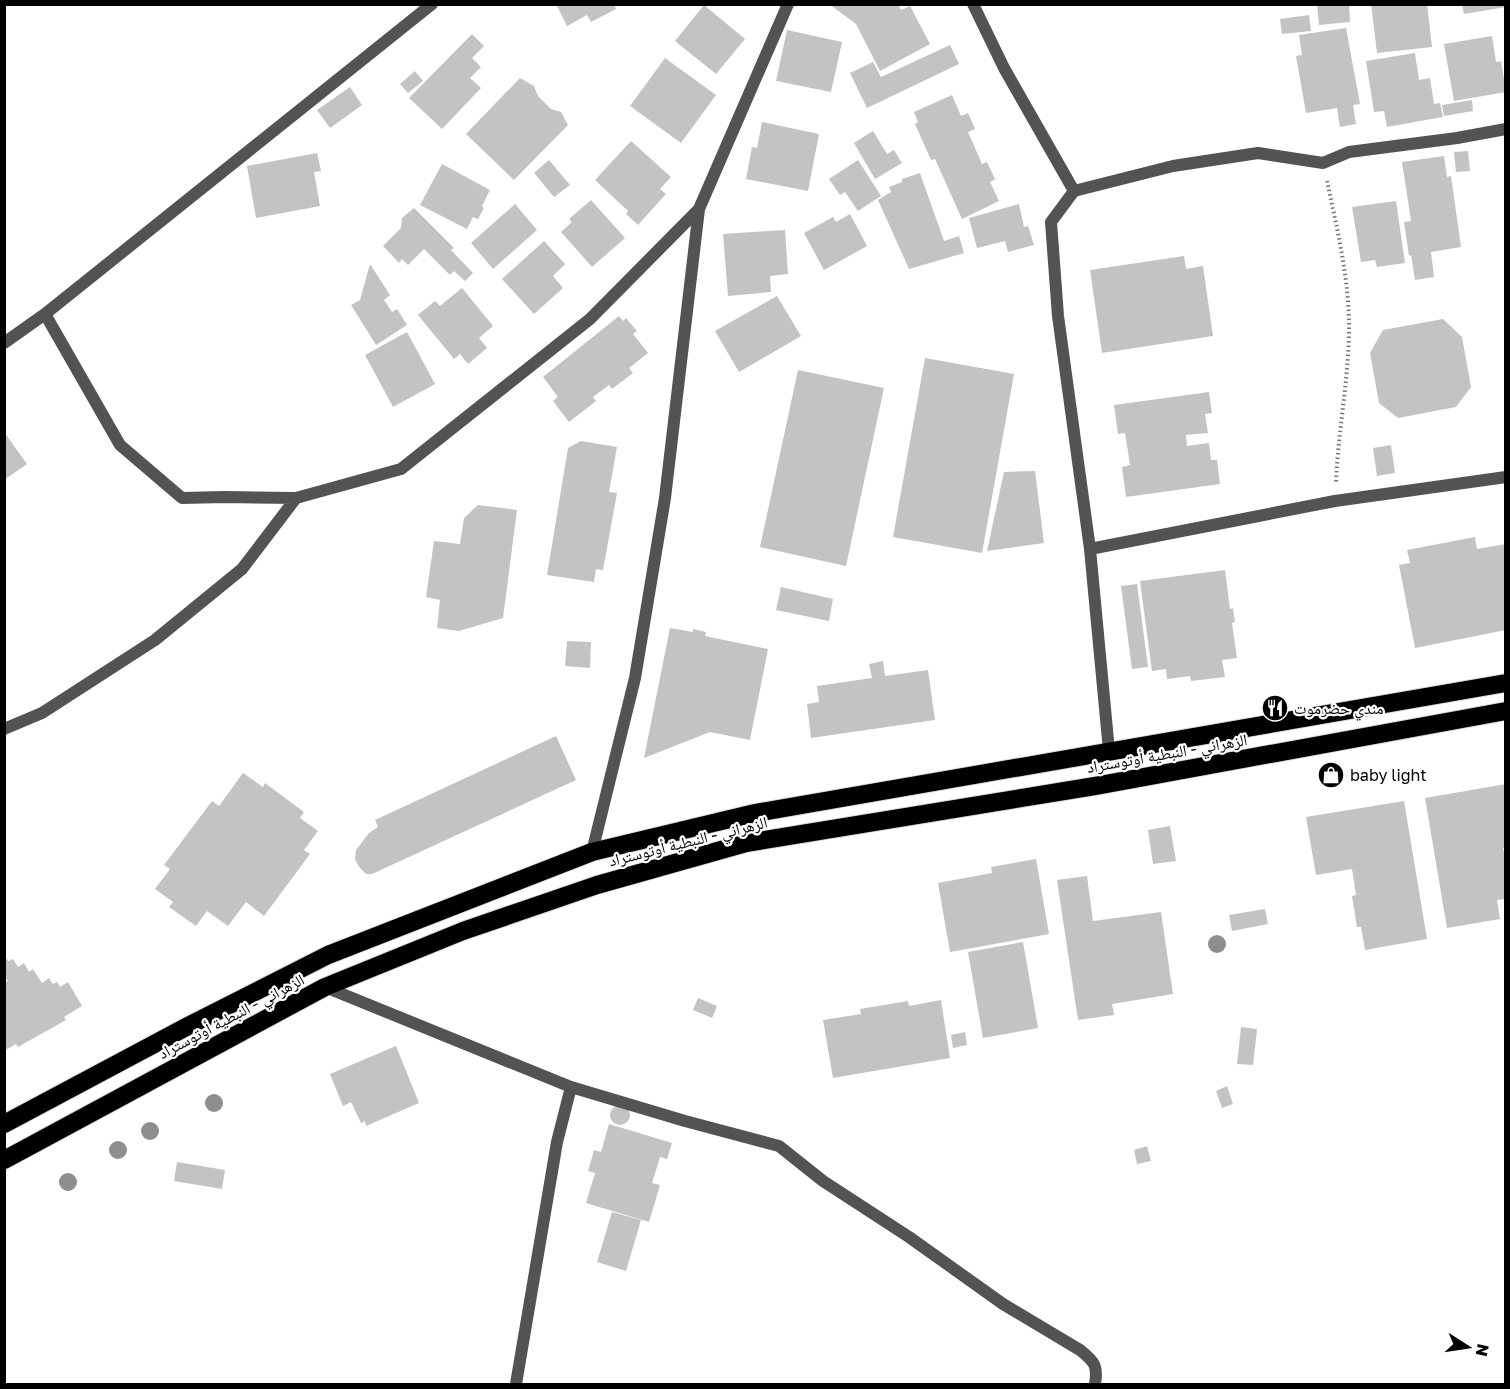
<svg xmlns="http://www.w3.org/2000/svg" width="1510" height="1389" font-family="'Golos Text','Noto Naskh Arabic',sans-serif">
	<rect width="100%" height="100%" fill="#fff"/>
	<path fill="#c3c3c3" d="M 556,4 L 614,4 L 616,9 L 591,22 L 587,15 L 567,26 Z
		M 829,4 L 898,4 L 901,10 L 910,6 L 930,44 L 880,71 L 856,24 Z
		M 1317,4 L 1349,4 L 1350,22 L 1319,25 Z
		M 1371,4 L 1427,4 L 1432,47 L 1377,53 Z
		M 1462,4 L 1506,4 L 1506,7 L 1464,14 Z
		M 704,5 L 745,39 L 716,74 L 675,41 Z
		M 1309,15 L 1311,31 L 1282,34 L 1280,19 Z
		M 1346,28 L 1360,104 L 1353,105 L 1356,124 L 1340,127 L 1337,108 L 1306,113 L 1296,56 L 1302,55 L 1299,35 Z
		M 787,30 L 842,42 L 831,92 L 776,81 Z
		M 472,34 L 484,46 L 472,58 L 481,67 L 470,78 L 481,88 L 442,129 L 409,98 Z
		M 1492,36 L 1496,62 L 1501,61 L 1506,92 L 1454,101 L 1444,44 Z
		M 950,45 L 959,64 L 867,108 L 850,73 L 873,62 L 881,77 Z
		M 1415,53 L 1419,80 L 1430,78 L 1434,104 L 1440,103 L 1443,117 L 1387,127 L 1384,111 L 1374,112 L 1366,61 Z
		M 665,58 L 716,95 L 681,143 L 630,106 Z
		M 415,71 L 423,81 L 408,93 L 400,84 Z
		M 520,78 L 534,86 L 538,96 L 551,109 L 561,112 L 568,125 L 514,180 L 466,134 Z
		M 350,87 L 362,105 L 330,128 L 317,110 Z
		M 952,95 L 961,116 L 968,113 L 975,129 L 968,132 L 982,164 L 987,162 L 995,179 L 990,182 L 999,201 L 962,219 L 935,159 L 931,160 L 915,124 L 918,122 L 914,112 Z
		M 1472,100 L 1473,111 L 1444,116 L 1442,105 Z
		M 762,122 L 819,134 L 808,191 L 746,179 L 752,147 L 757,148 Z
		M 873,131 L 887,154 L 894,150 L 902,163 L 875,179 L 854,143 Z
		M 631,141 L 671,177 L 660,189 L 666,194 L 638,225 L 626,214 L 628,211 L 595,180 Z
		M 1468,151 L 1470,171 L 1456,172 L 1454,152 Z
		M 317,153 L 321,171 L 314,172 L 320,206 L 256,218 L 247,166 Z
		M 1444,156 L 1447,177 L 1451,176 L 1461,247 L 1431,252 L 1434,277 L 1415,280 L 1411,255 L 1409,256 L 1404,222 L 1411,221 L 1402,162 Z
		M 549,160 L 570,185 L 554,197 L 534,173 Z
		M 858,160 L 881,196 L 858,211 L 845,192 L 840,195 L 829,179 Z
		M 442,164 L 490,190 L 482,206 L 484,208 L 478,219 L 473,217 L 467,229 L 420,205 Z
		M 920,173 L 944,241 L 959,236 L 964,253 L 909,269 L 878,200 L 891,192 L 889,187 L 902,182 L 902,179 Z
		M 591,200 L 625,238 L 592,267 L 561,232 L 572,222 L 569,219 Z
		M 1396,201 L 1405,263 L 1377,267 L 1375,260 L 1361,262 L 1352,207 Z
		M 515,204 L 537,230 L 493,269 L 471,243 Z
		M 1019,204 L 1024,227 L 1028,226 L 1034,245 L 1008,252 L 1005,241 L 977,248 L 969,218 Z
		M 414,208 L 454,248 L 451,250 L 473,273 L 465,281 L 454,271 L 450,275 L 424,249 L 408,265 L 402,259 L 399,263 L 383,246 L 401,228 L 402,218 Z
		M 850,214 L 867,246 L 824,270 L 804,233 L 833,217 L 836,222 Z
		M 785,230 L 788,274 L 770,276 L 771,292 L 728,296 L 723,234 Z
		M 544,241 L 565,264 L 553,276 L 563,288 L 534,314 L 502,279 Z
		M 1184,256 L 1186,269 L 1203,266 L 1213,336 L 1102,353 L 1090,270 Z
		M 370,264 L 390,295 L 384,300 L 392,312 L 397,309 L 407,325 L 376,345 L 351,305 L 360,300 Z
		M 462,288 L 493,326 L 479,338 L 487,348 L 468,364 L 460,354 L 454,359 L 418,315 L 435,301 L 440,306 Z
		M 777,296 L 801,336 L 739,372 L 715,331 Z
		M 619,316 L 623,321 L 626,318 L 637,331 L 633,334 L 648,353 L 629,368 L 633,373 L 612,389 L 609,385 L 593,397 L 596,401 L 569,422 L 553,401 L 558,397 L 543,377 Z
		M 1443,319 L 1462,337 L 1471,387 L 1456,407 L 1398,418 L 1379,403 L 1370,353 L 1383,330 Z
		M 407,332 L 435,384 L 393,407 L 365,355 Z
		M 925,358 L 1014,374 L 982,553 L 893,537 Z
		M 798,370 L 884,388 L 846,566 L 760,547 Z
		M 1209,392 L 1212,413 L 1205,414 L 1208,433 L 1186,435 L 1187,446 L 1209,443 L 1211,460 L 1217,460 L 1220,484 L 1126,497 L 1122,467 L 1130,465 L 1125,433 L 1118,434 L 1114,405 Z
		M 4,432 L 27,464 L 4,480 Z
		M 581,441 L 617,447 L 609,492 L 617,493 L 603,570 L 596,569 L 594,582 L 547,575 L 568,448 Z
		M 1391,445 L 1395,473 L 1377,476 L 1373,448 Z
		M 1035,471 L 1044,543 L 987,551 L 1004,472 Z
		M 478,505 L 517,510 L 503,618 L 459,631 L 437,628 L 440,600 L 426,597 L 434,541 L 460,544 L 464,518 Z
		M 1475,537 L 1477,549 L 1506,544 L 1506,630 L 1415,648 L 1399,565 L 1410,563 L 1407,550 Z
		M 1225,570 L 1230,609 L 1233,608 L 1235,622 L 1232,623 L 1237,658 L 1222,660 L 1225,677 L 1191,681 L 1190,676 L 1167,679 L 1166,669 L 1152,671 L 1140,581 Z
		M 1137,584 L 1148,667 L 1132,669 L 1121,586 Z
		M 781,587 L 833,599 L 829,621 L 776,610 Z
		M 670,628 L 693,632 L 693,629 L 706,632 L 705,636 L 768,649 L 750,740 L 710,732 L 644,758 Z
		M 567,641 L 591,642 L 590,668 L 565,666 Z
		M 883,661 L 885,676 L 928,670 L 935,720 L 811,738 L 807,704 L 819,702 L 817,686 L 872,678 L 869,664 Z
		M 556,736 L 576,780 L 372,874 L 366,874 L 359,867 L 355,859 L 356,850 L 369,833 L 378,827 L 375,820 Z
		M 243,773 L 263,787 L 265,783 L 304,812 L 300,818 L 318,831 L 304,850 L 310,854 L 264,916 L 246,902 L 228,926 L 207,911 L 196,926 L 169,907 L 173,902 L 155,889 L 170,869 L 164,865 L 212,801 L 219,806 Z
		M 1506,784 L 1506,847 L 1503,848 L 1506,863 L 1506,899 L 1497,900 L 1500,919 L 1447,928 L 1425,798 Z
		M 1404,801 L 1427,939 L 1365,950 L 1361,927 L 1357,927 L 1352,896 L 1356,895 L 1352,869 L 1316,875 L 1306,817 Z
		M 1170,826 L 1176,861 L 1153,864 L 1148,830 Z
		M 1036,859 L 1049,934 L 950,952 L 938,883 L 992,873 L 991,867 Z
		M 1087,876 L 1093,921 L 1161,912 L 1173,994 L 1112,1004 L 1114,1015 L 1078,1020 L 1057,880 Z
		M 1265,909 L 1268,924 L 1232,931 L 1229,915 Z
		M 1023,942 L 1038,1028 L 983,1038 L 968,952 Z
		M 4,954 L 8,961 L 13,959 L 18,967 L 24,963 L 29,972 L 33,969 L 42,983 L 49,978 L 53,984 L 57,982 L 60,987 L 68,982 L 82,1006 L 64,1017 L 66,1020 L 18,1047 L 16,1044 L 4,1051 L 4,983 L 8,981 L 4,976 Z
		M 698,998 L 717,1006 L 712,1018 L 693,1010 Z
		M 941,1000 L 950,1058 L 833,1078 L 823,1020 L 861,1014 L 860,1009 L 908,1001 L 909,1006 Z
		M 1241,1027 L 1257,1029 L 1253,1065 L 1237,1064 Z
		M 965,1032 L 967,1045 L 953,1048 L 951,1035 Z
		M 396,1046 L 419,1103 L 366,1126 L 365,1121 L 361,1123 L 351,1102 L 343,1106 L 330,1074 Z
		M 1227,1086 L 1233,1104 L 1222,1108 L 1216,1091 Z
		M610 1115a10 10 0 1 1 20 0a10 10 0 1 1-20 0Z
		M 609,1124 L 672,1143 L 667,1159 L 660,1157 L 652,1183 L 660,1185 L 649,1222 L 586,1203 L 595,1173 L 588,1171 L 594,1150 L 601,1152 Z
		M 1147,1146 L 1151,1161 L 1137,1164 L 1134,1150 Z
		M 177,1162 L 225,1170 L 222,1189 L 174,1181 Z
		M 612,1212 L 641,1220 L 626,1271 L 597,1262 Z"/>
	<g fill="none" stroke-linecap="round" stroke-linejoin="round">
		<defs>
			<path id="highway" d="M 4,1124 L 188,1026 L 328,955 L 592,852 L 755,813 L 1506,683
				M 4,1160 L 325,987 L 463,931 L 597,885 L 746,843 L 1095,786 L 1506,711"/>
		</defs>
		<use href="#highway" stroke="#dbdbdb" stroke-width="20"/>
		<path stroke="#757575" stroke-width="4" stroke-dasharray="1.5 3" stroke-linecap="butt" d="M 1327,181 C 1337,228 1349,278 1349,327 C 1349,379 1338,431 1336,483"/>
		<path stroke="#535353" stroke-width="12" d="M 973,4 L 1004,68 L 1074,191 L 1051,222 L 1058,316 L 1090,549 L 1109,751
			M 1074,191 L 1173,166 L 1258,153 L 1323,163 L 1349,152 L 1457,138 L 1506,129
			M 45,314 L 120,445 L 182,498 L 224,497 L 296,498 L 401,469 L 590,319 L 699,209
			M 4,343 L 45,314 L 432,4
			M 1090,549 L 1335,501 L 1506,477
			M 4,729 L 42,713 L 155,640 L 242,569 L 296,498
			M 592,852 L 635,678 L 665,498 L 699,209 L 788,4
			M 325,987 L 571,1087 L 685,1121 L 779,1146 L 823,1181 L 909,1237 L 1003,1304 L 1080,1350 C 1095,1362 1098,1366 1095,1384
			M 516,1384 L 557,1142 L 571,1087"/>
		<use href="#highway" stroke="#000" stroke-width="18"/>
	</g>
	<g fill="#8e8e8e">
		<circle cx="1217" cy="944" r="9"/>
		<circle cx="214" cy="1103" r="9"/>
		<circle cx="150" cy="1131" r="9"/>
		<circle cx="118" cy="1150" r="9"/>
		<circle cx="68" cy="1182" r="9"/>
	</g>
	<defs>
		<symbol id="restaurant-disc" viewBox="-11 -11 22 22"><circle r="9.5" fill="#000" stroke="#fff"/><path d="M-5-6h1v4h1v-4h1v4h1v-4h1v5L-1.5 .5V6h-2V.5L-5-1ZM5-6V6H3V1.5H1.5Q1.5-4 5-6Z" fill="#fff"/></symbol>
		<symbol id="shop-disc" viewBox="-11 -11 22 22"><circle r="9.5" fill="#000" stroke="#fff"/><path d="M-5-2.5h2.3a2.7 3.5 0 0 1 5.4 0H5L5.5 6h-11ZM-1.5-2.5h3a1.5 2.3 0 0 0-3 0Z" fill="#fff"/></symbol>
	</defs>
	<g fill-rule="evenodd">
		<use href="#restaurant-disc" x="1260" y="693" width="30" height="30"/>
		<use href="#shop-disc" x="1316" y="760" width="30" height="30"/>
	</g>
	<g text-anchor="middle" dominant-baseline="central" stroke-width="4.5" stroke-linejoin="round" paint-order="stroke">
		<g font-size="16" fill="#000" stroke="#fff" text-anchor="start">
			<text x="1294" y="708">مندي حضرموت</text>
			<text x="1350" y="775">baby light</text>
		</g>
		<g font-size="16" fill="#000" stroke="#fff">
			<text transform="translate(1167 753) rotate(-10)">الزهراني - النبطية أوتوستراد</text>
			<text transform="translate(688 841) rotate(-14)">الزهراني - النبطية أوتوستراد</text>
			<text transform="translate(231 1016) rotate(-28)">الزهراني - النبطية أوتوستراد</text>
		</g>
	</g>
	<rect width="1510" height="1389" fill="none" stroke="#000000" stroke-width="12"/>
	<g transform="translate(1468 1347) rotate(102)" stroke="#ffffff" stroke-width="4.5" paint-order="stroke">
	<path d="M0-4.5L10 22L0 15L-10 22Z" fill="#000000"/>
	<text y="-9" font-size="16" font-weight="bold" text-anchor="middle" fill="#000000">N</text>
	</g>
</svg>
